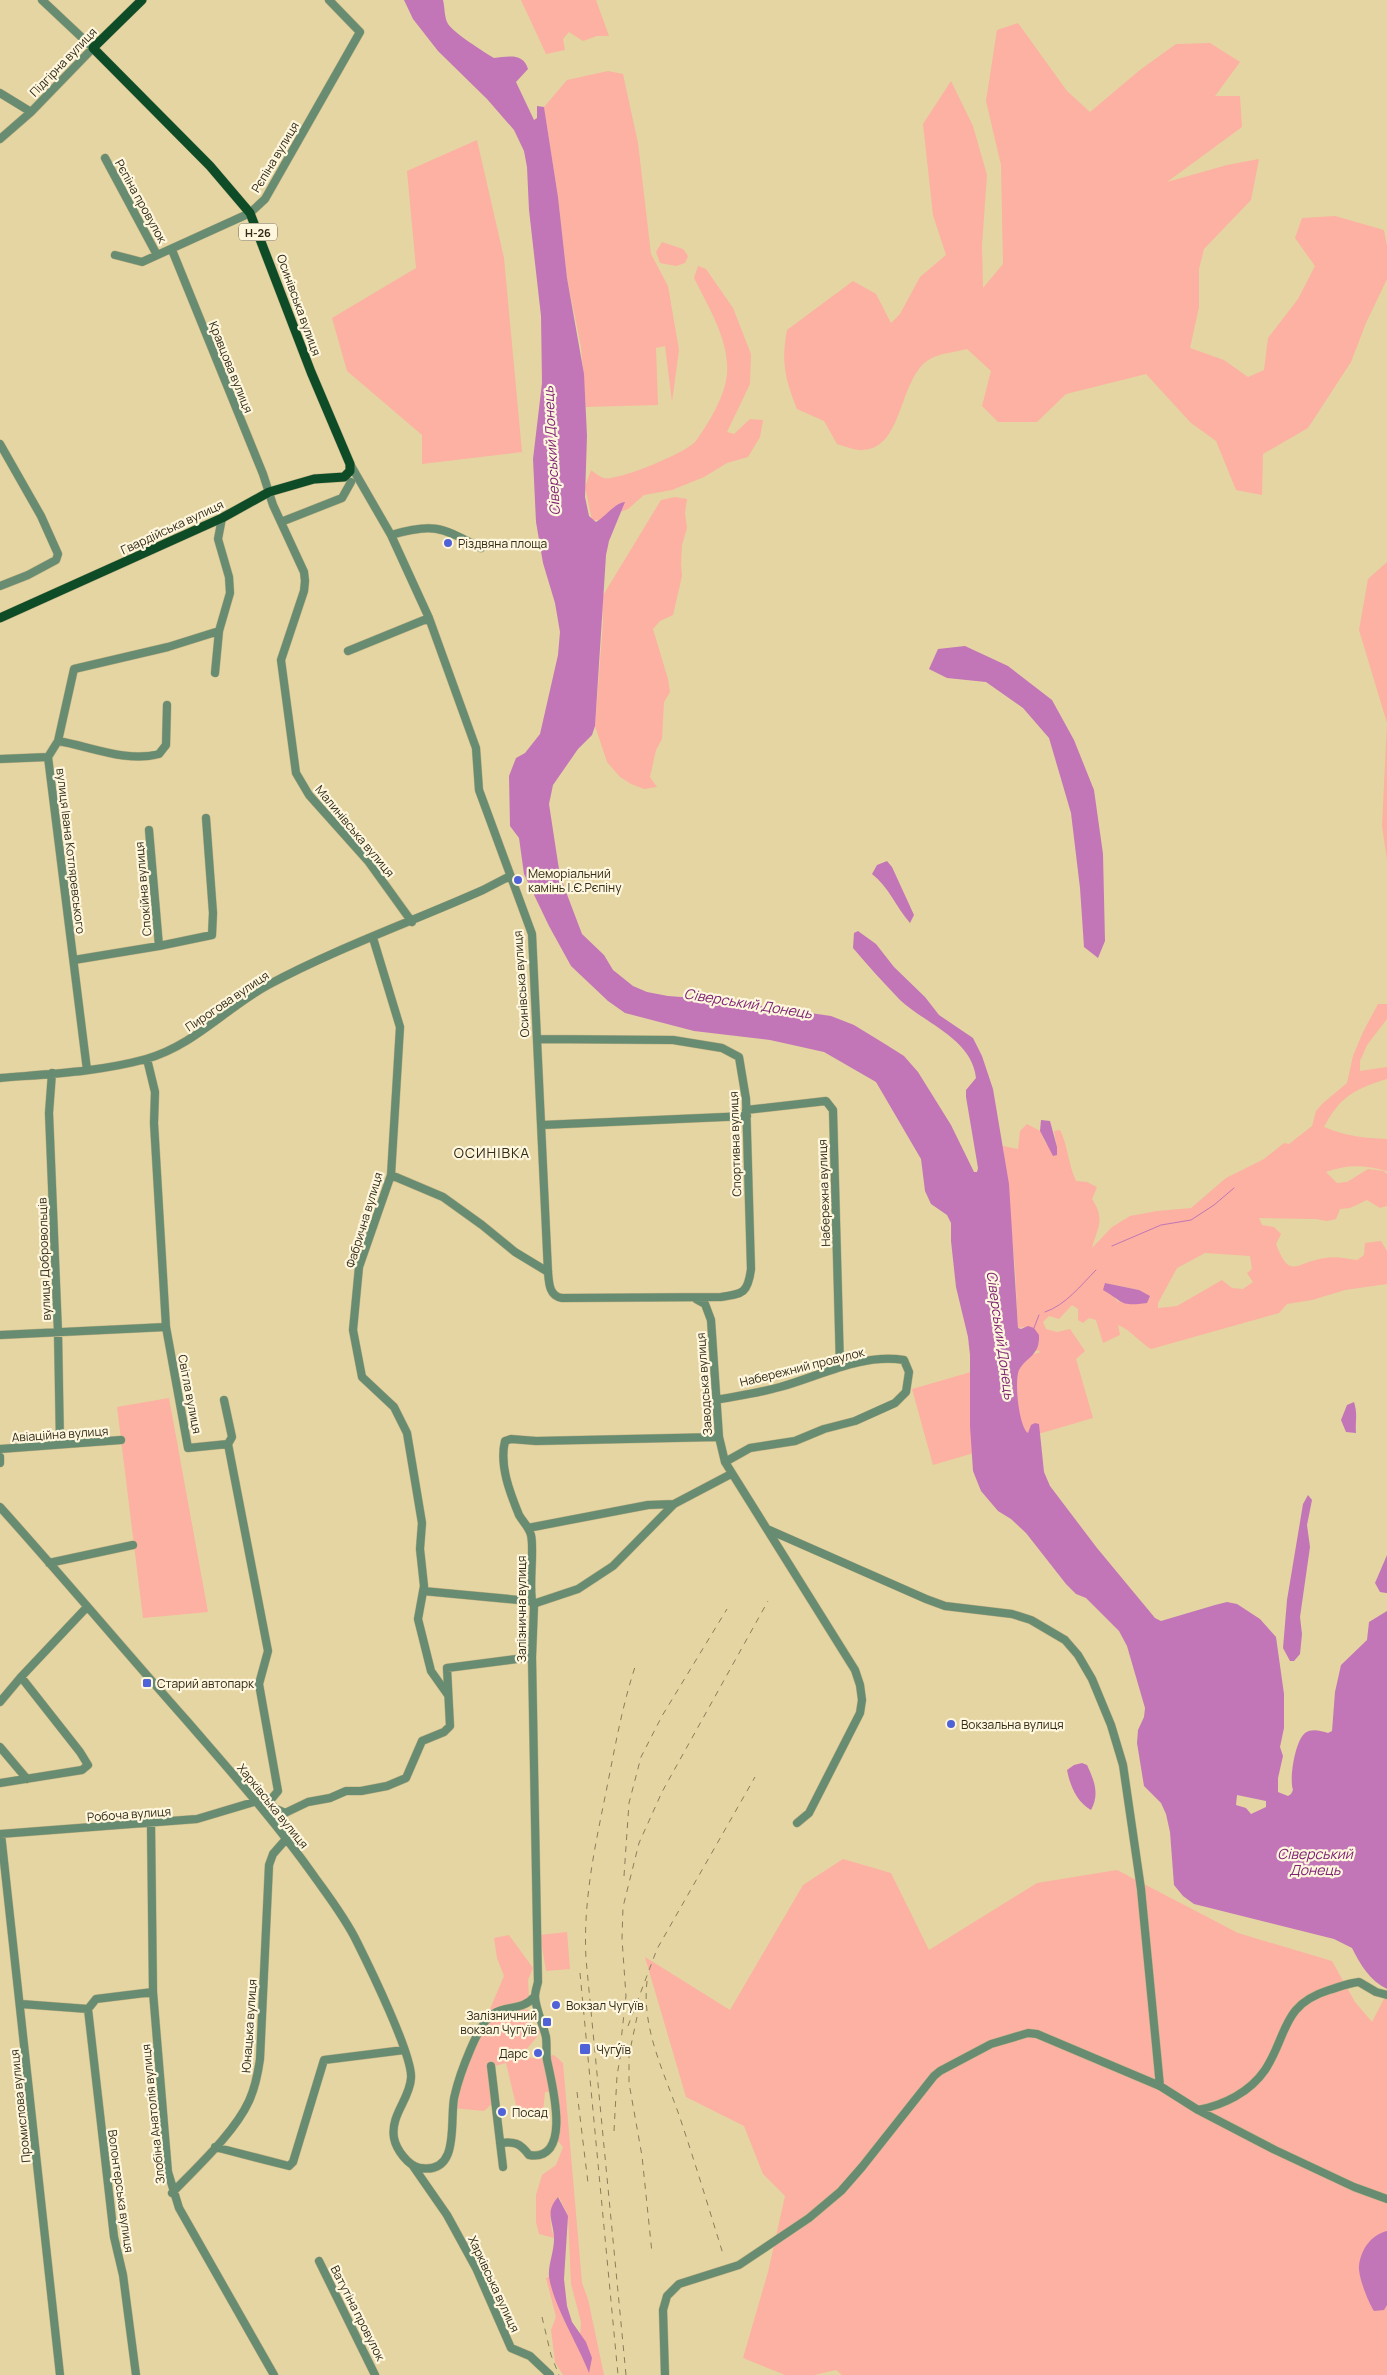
<svg xmlns="http://www.w3.org/2000/svg" width="1387" height="2375" font-family="Manrope,sans-serif">
	<rect width="100%" height="100%" fill="#e5d5a2"/>
	<path fill="#fcb1a2" fill-rule="evenodd" d="M 521,0 L 596,0 L 609,36 L 597,36 L 583,41 L 569,32 L 563,39 L 565,50 L 546,54 Z
		M 1018,23 L 1067,91 L 1090,112 L 1140,70 L 1176,44 L 1210,43 L 1240,62 L 1215,96 L 1240,96 L 1242,127 L 1167,182 L 1227,165 L 1259,159 L 1251,200 L 1204,249 L 1199,269 L 1199,307 L 1190,348 L 1224,360 L 1248,377 L 1264,370 L 1268,338 L 1298,299 L 1315,266 L 1295,238 L 1302,218 L 1335,216 L 1384,230 L 1387,246 L 1387,279 L 1366,323 L 1351,362 L 1308,428 L 1263,454 L 1262,495 L 1236,490 L 1216,441 L 1191,423 L 1146,374 L 1066,394 L 1037,422 L 998,422 L 982,406 L 991,371 L 967,349 C 956,352 940,353 930,359 C 897,378 905,452 859,450 C 852,449 844,446 837,444 L 824,421 L 797,409 C 785,379 781,362 787,330 L 853,281 L 876,294 L 891,323 L 900,314 L 920,277 L 946,255 L 933,215 L 923,124 L 951,81 L 973,126 L 987,175 L 982,245 L 983,288 L 1003,264 L 1001,165 L 986,101 L 997,30 Z
		M 608,71 L 623,74 L 638,143 L 651,254 L 668,286 L 679,350 L 672,402 L 665,346 L 656,348 L 658,405 L 586,407 L 581,347 L 567,278 L 558,197 L 544,107 L 567,80 Z
		M 477,140 L 504,258 L 522,452 L 422,464 L 422,435 L 347,371 L 332,318 L 416,268 L 407,171 Z
		M 662,242 L 683,249 L 688,256 L 685,263 L 676,266 L 660,263 L 656,252 Z
		M 698,266 L 706,269 L 733,308 L 751,354 L 750,384 L 727,432 L 734,434 L 750,419 L 763,420 L 760,437 L 748,457 L 727,463 L 704,477 L 672,490 L 644,495 L 628,509 L 600,520 L 592,520 L 585,487 L 591,470 C 595,473 600,477 604,478 C 619,481 685,453 695,442 C 707,426 722,401 726,381 C 733,346 709,308 694,278 Z
		M 675,497 L 687,499 L 685,513 L 687,528 L 682,545 L 681,564 L 682,576 L 673,615 L 660,621 L 653,629 L 668,679 L 670,692 L 664,702 L 662,739 L 656,750 L 650,777 L 657,787 L 644,789 L 631,784 L 620,777 L 607,762 L 595,726 L 603,622 L 602,597 L 661,500 Z
		M 1387,562 L 1387,860 L 1382,826 L 1387,723 L 1359,630 L 1368,579 Z
		M 1378,1004 L 1387,1004 L 1387,1019 L 1367,1045 L 1360,1061 L 1360,1071 L 1387,1067 L 1387,1079 C 1354,1089 1340,1097 1324,1127 C 1345,1136 1364,1138 1387,1139 L 1387,1171 C 1365,1165 1347,1164 1326,1172 L 1337,1183 L 1347,1182 L 1368,1169 L 1384,1171 L 1387,1174 L 1387,1206 L 1380,1208 L 1367,1200 L 1350,1208 L 1340,1209 L 1336,1219 L 1327,1221 L 1316,1219 L 1259,1218 L 1262,1225 L 1274,1227 L 1281,1234 L 1276,1244 C 1290,1281 1296,1262 1325,1258 C 1335,1256 1347,1259 1357,1260 L 1364,1255 L 1365,1243 L 1381,1241 L 1387,1251 L 1387,1284 L 1345,1290 L 1312,1300 L 1287,1304 L 1279,1313 L 1151,1349 C 1138,1341 1131,1330 1118,1325 L 1120,1335 L 1103,1343 L 1096,1320 L 1089,1318 L 1083,1323 L 1078,1320 L 1078,1309 L 1072,1305 L 1059,1319 L 1049,1316 L 1043,1322 L 1046,1329 L 1057,1332 L 1070,1329 L 1085,1351 L 1076,1359 L 1093,1418 L 933,1465 L 912,1389 L 1041,1352 L 1036,1350 L 1039,1342 L 1024,1327 L 1018,1328 L 1015,1268 L 1003,1146 L 1018,1149 L 1020,1131 L 1027,1124 L 1040,1131 L 1046,1144 L 1057,1147 L 1054,1131 L 1060,1130 C 1068,1146 1068,1164 1076,1181 L 1087,1182 L 1097,1187 L 1092,1199 C 1106,1220 1097,1228 1092,1248 L 1112,1227 L 1130,1216 L 1157,1211 L 1191,1208 L 1226,1178 L 1264,1159 L 1284,1143 L 1289,1144 L 1312,1126 L 1316,1111 L 1323,1103 L 1347,1083 L 1353,1056 L 1363,1032 ZM 1205,1253 L 1250,1256 L 1252,1269 L 1247,1273 L 1253,1282 L 1243,1289 L 1232,1288 L 1222,1280 L 1177,1306 L 1158,1308 L 1158,1303 L 1177,1268 ZM 1105,1283 L 1139,1290 L 1118,1302 Z
		M 169,1398 L 208,1612 L 143,1618 L 117,1407 Z
		M 843,1859 L 891,1873 L 929,1950 L 1037,1883 L 1117,1870 L 1238,1933 L 1332,1961 L 1355,2002 L 1372,2022 L 1387,1993 L 1387,2375 L 842,2375 L 836,2370 L 814,2375 L 785,2375 L 743,2358 L 768,2272 L 785,2196 L 763,2174 L 744,2126 L 686,2097 L 645,1957 L 730,2010 L 803,1885 Z
		M 567,1932 L 570,1969 L 546,1971 L 540,1935 Z
		M 509,1935 L 533,1968 L 528,1980 L 529,1998 L 520,2007 L 522,2009 L 529,2010 L 532,2029 L 539,2029 L 540,2033 L 526,2050 L 528,2057 L 538,2059 L 554,2055 L 563,2063 L 582,2283 L 588,2299 L 604,2375 L 563,2375 L 555,2362 L 551,2330 L 556,2317 L 546,2278 L 549,2277 L 562,2315 L 581,2350 L 589,2373 L 590,2367 L 580,2336 L 581,2322 L 571,2284 L 568,2216 L 559,2197 C 547,2208 550,2224 554,2238 L 539,2234 L 536,2222 L 536,2195 L 542,2175 L 556,2165 L 563,2147 L 556,2139 L 553,2092 L 545,2092 L 543,2113 L 536,2115 L 522,2115 L 516,2105 L 506,2063 L 491,2067 L 495,2101 L 484,2111 L 452,2108 L 484,2023 L 504,1976 L 497,1958 L 494,1938 Z"/>
	<path fill="#c276b7" fill-rule="evenodd" d="M 404,0 L 443,0 C 445,8 444,17 448,24 C 454,33 484,52 494,58 C 507,57 523,52 528,69 L 516,82 L 534,120 L 537,118 L 537,106 L 544,107 L 558,197 L 567,278 L 584,374 L 587,436 L 585,497 L 589,516 L 596,522 C 605,517 616,502 625,502 L 609,541 L 606,555 L 595,726 L 592,735 L 578,749 L 553,785 L 549,804 L 560,876 L 582,934 L 604,955 L 613,970 L 633,986 L 647,992 L 668,996 L 720,1000 L 831,1016 L 854,1025 L 885,1044 L 904,1056 L 918,1072 L 951,1125 L 974,1172 L 977,1172 L 978,1168 L 966,1097 L 966,1090 L 976,1078 C 972,1039 926,1024 900,1000 C 884,983 868,966 853,948 L 854,933 L 858,931 L 876,944 L 894,967 L 925,997 L 939,1015 L 973,1038 L 982,1056 L 993,1089 L 1009,1184 L 1018,1328 L 1021,1329 L 1028,1326 L 1034,1328 L 1039,1335 C 1040,1356 1027,1356 1019,1370 C 1014,1381 1019,1427 1028,1433 L 1031,1425 L 1035,1423 L 1039,1424 L 1044,1472 L 1050,1486 L 1097,1548 L 1155,1618 L 1161,1621 L 1215,1605 L 1227,1602 L 1237,1604 L 1260,1619 L 1276,1637 L 1284,1694 L 1284,1728 L 1280,1747 L 1283,1756 L 1278,1778 L 1278,1792 L 1288,1796 L 1291,1794 L 1293,1790 C 1289,1779 1295,1741 1305,1733 C 1312,1728 1321,1731 1328,1733 L 1332,1731 L 1335,1692 L 1341,1665 L 1367,1640 L 1369,1622 L 1387,1611 L 1387,1989 C 1370,1981 1360,1964 1352,1948 L 1334,1939 L 1194,1904 L 1183,1896 L 1174,1885 L 1170,1832 L 1166,1814 L 1161,1803 L 1144,1786 L 1137,1743 L 1138,1730 L 1144,1717 L 1145,1708 L 1127,1646 L 1119,1631 L 1086,1598 L 1076,1594 L 1066,1584 L 1026,1533 L 1011,1519 L 998,1511 L 981,1491 L 973,1471 L 970,1426 L 970,1355 L 968,1337 L 956,1287 L 951,1241 L 951,1223 L 947,1215 L 931,1204 L 925,1191 L 921,1159 L 876,1082 L 824,1052 L 770,1040 L 694,1031 L 625,1013 L 608,1001 L 571,966 L 549,926 L 524,874 L 519,838 L 510,826 L 509,776 L 516,758 L 525,753 L 540,734 L 558,655 L 560,632 L 555,603 L 543,563 L 536,522 L 533,459 L 542,383 L 541,316 L 529,210 L 527,167 L 524,151 L 514,130 L 487,99 L 438,51 L 413,19 ZM 1237,1795 L 1266,1801 L 1266,1807 L 1251,1814 L 1246,1808 L 1236,1805 Z
		M 965,646 L 1008,666 L 1052,700 L 1074,740 L 1094,790 L 1103,854 L 1105,941 L 1098,958 L 1084,947 L 1080,888 L 1071,813 L 1049,738 L 1023,708 L 986,682 L 947,678 L 929,669 L 938,649 Z
		M 887,861 L 892,867 L 914,915 L 910,923 C 896,907 889,887 872,874 L 877,865 Z
		M 1041,1120 L 1050,1121 L 1057,1147 L 1057,1155 L 1053,1156 L 1040,1131 Z
		M 1105,1283 L 1139,1290 L 1150,1296 L 1147,1303 C 1120,1307 1124,1302 1103,1290 Z
		M 1354,1402 C 1358,1415 1355,1420 1356,1433 L 1346,1432 L 1341,1420 L 1347,1405 Z
		M 1308,1495 L 1312,1500 L 1307,1525 L 1310,1547 L 1300,1617 L 1302,1634 L 1300,1654 L 1294,1661 L 1290,1661 L 1283,1648 L 1287,1600 L 1303,1504 Z
		M 1387,1555 L 1387,1593 L 1386,1593 L 1380,1592 L 1375,1583 Z
		M 1082,1763 L 1087,1765 C 1094,1780 1100,1794 1091,1810 C 1077,1802 1070,1786 1067,1770 L 1074,1765 Z
		M 558,2197 L 568,2216 L 564,2279 L 567,2306 L 572,2322 L 586,2342 L 592,2358 L 589,2373 C 578,2344 554,2307 549,2277 C 548,2265 554,2252 554,2239 C 554,2221 544,2213 558,2197 Z
		M 1387,2231 L 1387,2305 L 1384,2310 L 1374,2311 C 1368,2302 1358,2276 1359,2266 C 1361,2249 1371,2235 1387,2231 Z"/>
	<g fill="none" stroke-linecap="round" stroke-linejoin="round">
		<path stroke="#c276b7" stroke-width="1" d="M 1112,1246 L 1161,1225 L 1191,1220 L 1214,1205 L 1234,1188
			M 1045,1312 C 1066,1305 1081,1285 1096,1270
			M 1034,1328 L 1039,1315"/>
		<defs>
			<path id="minor" d="M 0,93 L 31,112
				M 0,139 L 31,112 L 93,48 L 42,0
				M 105,158 L 157,255
				M 172,250 L 263,474 L 273,505 L 304,572 L 305,581 L 304,591 L 281,660 L 296,773 L 309,795 L 368,861 L 412,922
				M 115,255 L 142,262 L 250,213 L 265,199 L 360,32 L 329,0
				M 0,444 L 41,516 L 58,554 L 56,560 L 28,575 L 0,586
				M 350,464 L 391,535 L 429,618 L 476,748 L 479,790 L 532,934 L 548,1272 C 549,1283 549,1296 562,1298 L 721,1297 C 743,1294 748,1293 751,1269 L 746,1099 L 739,1057 L 722,1048 L 673,1040 L 537,1039
				M 281,522 L 342,498 L 351,482
				M 391,535 C 435,522 442,528 481,548
				M 348,651 L 429,618
				M 215,673 L 219,631 L 230,593 L 229,577 L 218,539 L 222,518
				M 58,741 C 89,746 127,763 159,754 L 166,745 L 167,705
				M 0,759 L 48,757
				M 149,830 L 159,946
				M 373,938 L 400,1027 L 391,1175 L 359,1267 L 353,1330 L 362,1377 L 394,1407 L 407,1433 L 422,1523 L 420,1549 L 424,1586 L 418,1619 L 431,1671 L 448,1695
				M 74,960 L 159,946 L 212,935 L 213,913 L 206,818
				M 147,1059 L 155,1092 L 154,1123 L 166,1327 L 188,1448 L 228,1444 L 268,1651 L 259,1684 L 278,1791 L 263,1809
				M 87,1070 L 48,757 L 58,741 L 74,669 L 168,647 L 219,631
				M 52,1073 L 49,1113 L 58,1332 L 60,1444
				M 0,1078 C 48,1074 99,1072 146,1059 C 193,1046 226,1008 268,985 C 337,948 411,922 483,890 L 510,876
				M 746,1110 L 826,1101 L 833,1110 L 840,1367
				M 542,1125 L 747,1116
				M 391,1175 L 443,1197 L 482,1225 L 515,1252 L 548,1272
				M 696,1299 L 705,1304 L 711,1320 L 719,1437 L 725,1462 L 855,1670 L 860,1685 L 862,1700 L 860,1713 L 809,1813 L 797,1823
				M 0,1335 L 166,1327
				M 224,1400 L 232,1437 L 228,1444
				M 716,1400 C 737,1396 759,1393 780,1387 C 820,1376 862,1353 904,1360 L 909,1372 L 906,1392 L 895,1403 L 855,1421 L 824,1429 L 795,1441 L 750,1448 L 725,1462
				M 0,1449 L 121,1440
				M 0,1457 L 0,1463
				M 0,1507 C 63,1577 124,1650 187,1721 C 231,1772 275,1821 314,1876 C 329,1897 346,1919 357,1942 C 369,1966 413,2056 411,2078 C 410,2099 390,2115 394,2138 C 396,2149 408,2166 420,2168 C 463,2175 448,2115 455,2094 C 459,2077 478,2022 493,2014 C 507,2005 523,2011 535,1996
				M 528,1528 L 648,1505 L 674,1504
				M 767,1529 L 926,1599 L 945,1606 L 1012,1614 L 1031,1620 L 1065,1640 L 1078,1655 L 1092,1679 L 1111,1725 L 1123,1765 L 1141,1889 L 1160,2086
				M 49,1563 L 133,1545
				M 423,1591 L 530,1601
				M 534,1606 L 536,1603 L 578,1589 L 613,1566 L 674,1504 L 731,1474
				M 0,1702 L 21,1677 L 87,1607
				M 0,1747 L 27,1779
				M 0,1783 L 82,1770 L 88,1765 L 80,1752 L 21,1677
				M 270,1801 L 274,1808 L 285,1813 L 308,1802 L 330,1798 L 346,1791 L 361,1791 L 387,1786 L 406,1778 L 422,1741 L 444,1732 L 450,1726 L 447,1668 L 532,1657
				M 151,1824 L 153,1992 L 168,2172 L 179,2208 L 274,2375
				M 0,1834 L 197,1819 L 257,1801
				M 1,1834 L 60,2375
				M 21,2004 L 88,2009 L 96,1999 L 153,1992
				M 88,2009 L 114,2237 L 123,2275 L 136,2375
				M 491,2066 L 503,2167
				M 1198,2110 C 1224,2105 1250,2092 1265,2070 C 1288,2035 1281,2005 1329,1990 C 1339,1987 1349,1983 1359,1982 L 1376,1992 L 1387,1995
				M 500,2143 C 514,2141 520,2143 529,2155 C 573,2162 552,2084 547,2060 C 546,2053 547,2045 546,2037 C 543,2024 536,2010 535,1997 C 535,1992 537,1986 538,1982 L 532,1657 L 534,1606 C 527,1596 535,1552 531,1535 C 529,1527 523,1522 519,1515 C 510,1493 499,1465 505,1441 L 511,1439 L 536,1441 L 719,1437
				M 215,2147 L 289,2166 L 293,2162 L 324,2060 L 404,2050
				M 413,2166 L 447,2215 L 476,2268 L 511,2348 L 530,2356 L 550,2375
				M 172,2193 C 197,2167 235,2132 249,2101 C 255,2088 258,2073 260,2059 L 269,1865 L 273,1854 L 287,1838
				M 319,2261 L 375,2375
				M 665,2375 L 663,2310 L 667,2296 L 679,2284 L 739,2265 L 809,2218 L 841,2191 L 862,2167 L 934,2076 L 940,2071 L 991,2044 L 1028,2033 L 1037,2034 L 1160,2086 L 1198,2110 L 1275,2150 L 1354,2187 L 1387,2199"/>
			<path id="major" d="M 0,618 L 222,518 L 269,492 L 314,479 L 344,477 L 350,471 L 350,464 L 311,372 L 250,213 L 210,166 L 93,48 L 142,0"/>
		</defs>
		<use href="#minor" stroke="#c1b386" stroke-width="9"/>
		<use href="#major" stroke="#c1b386" stroke-width="10"/>
		<use href="#minor" stroke="#688c71" stroke-width="8"/>
		<use href="#major" stroke="#0e4b27" stroke-width="9"/>
		<path stroke="#8a7e5b" stroke-width="1" stroke-dasharray="6 6" stroke-linecap="butt" d="M 624,1876 L 629,1803 L 641,1757 L 662,1716 L 727,1609
			M 580,1973 L 618,2375
			M 647,1981 C 641,2033 668,2079 683,2127 C 697,2169 710,2212 723,2254
			M 637,2017 L 629,2055 L 629,2083 L 642,2156 L 652,2253
			M 628,2026 L 657,1949 L 755,1777
			M 619,2059 L 626,1996 L 622,1939 L 623,1907 L 639,1843 L 662,1792 L 768,1601
			M 577,2092 L 588,2183
			M 614,2131 L 617,2076 L 621,2052
			M 542,2317 L 551,2355 L 559,2375
			M 626,2375 L 586,1959 C 583,1903 594,1851 605,1797 C 614,1753 621,1710 635,1667"/>
	</g>
	<g fill="#4f62d8" stroke="#fef6dd" stroke-width="2">
		<circle cx="448" cy="543" r="5"/>
		<circle cx="518" cy="880" r="5"/>
		<rect x="142" y="1678" width="10" height="10" rx="2.5"/>
		<circle cx="951" cy="1724" r="5"/>
		<circle cx="556" cy="2005" r="5"/>
		<rect x="542" y="2017" width="10" height="10" rx="2.5"/>
		<rect x="579" y="2043" width="12" height="12" rx="2.5"/>
		<circle cx="538" cy="2053" r="5"/>
		<circle cx="502" cy="2112" r="5"/>
	</g>
	<g text-anchor="middle" dominant-baseline="central" stroke-width="4.5" stroke-linejoin="round" paint-order="stroke">
		<rect fill="#fef6dd" stroke="#6f6852" stroke-width="1" x="239" y="223.5" width="38" height="17" rx="4"/>
		<g font-size="11" font-weight="bold" fill="#322b17">
			<text x="258" y="232">Н-26</text>
		</g>
		<g font-size="12" fill="#322b17" stroke="#fef6dd">
			<text transform="translate(63 62) rotate(-46)">Підгірна вулиця</text>
			<text transform="translate(275 157) rotate(-59)">Рєпіна вулиця</text>
			<text transform="translate(141 201) rotate(61)">Рєпіна провулок</text>
			<text transform="translate(299 305) rotate(70)">Осинівська вулиця</text>
			<text transform="translate(231 367) rotate(68)">Кравцова вулиця</text>
			<text transform="translate(172 527) rotate(-25)">Гвардійська вулиця</text>
			<text transform="translate(355 831) rotate(50)">Малинівська вулиця</text>
			<text transform="translate(71 851) rotate(83)">вулиця Івана Котляревського</text>
			<text transform="translate(143 889) rotate(-95)">Спокійна вулиця</text>
			<text transform="translate(521 984) rotate(-94)">Осинівська вулиця</text>
			<text transform="translate(227 1001) rotate(-34)">Пирогова вулиця</text>
			<text transform="translate(735 1144) rotate(-92)">Спортивна вулиця</text>
			<text transform="translate(824 1193) rotate(-92)">Набережна вулиця</text>
			<text transform="translate(364 1220) rotate(-73)">Фабрична вулиця</text>
			<text transform="translate(44 1259) rotate(-92)">вулиця Добровольців</text>
			<text transform="translate(802 1367) rotate(-14)">Набережний провулок</text>
			<text transform="translate(704 1384) rotate(-94)">Заводська вулиця</text>
			<text transform="translate(190 1394) rotate(79)">Світла вулиця</text>
			<text transform="translate(60 1434) rotate(-4)">Авіаційна вулиця</text>
			<text transform="translate(521 1609) rotate(-90)">Залізнична вулиця</text>
			<text transform="translate(273 1806) rotate(51)">Харківська вулиця</text>
			<text transform="translate(129 1814) rotate(-4)">Робоча вулиця</text>
			<text transform="translate(249 2026) rotate(-86)">Юнацька вулиця</text>
			<text transform="translate(20 2106) rotate(-96)">Промислова вулиця</text>
			<text transform="translate(153 2114) rotate(-96)">Злобіна Анатолія вулиця</text>
			<text transform="translate(121 2191) rotate(82)">Волонтерська вулиця</text>
			<text transform="translate(494 2284) rotate(65)">Харківська вулиця</text>
			<text transform="translate(358 2313) rotate(63)">Ватутіна провулок</text>
		</g>
		<g font-size="12" fill="#322b17" stroke="#fef6dd" text-anchor="start">
			<text x="458" y="543">Різдвяна площа</text>
			<text x="528" y="873">Меморіальний<tspan x="528" dy="14">камінь І.Є.Рєпіну</tspan></text>
			<text x="157" y="1683">Старий автопарк</text>
			<text x="961" y="1724">Вокзальна вулиця</text>
			<text x="566" y="2005">Вокзал Чугуїв</text>
			<text x="537" y="2015" text-anchor="end">Залізничний<tspan x="537" dy="14">вокзал Чугуїв</tspan></text>
			<text x="596" y="2049">Чугу́їв</text>
			<text x="528" y="2053" text-anchor="end">Дарс</text>
			<text x="512" y="2112">Посад</text>
		</g>
		<g font-size="14" font-style="italic" fill="#7d2274" stroke="#fef6dd">
			<text transform="translate(551 451) rotate(-93)">Сіверський Донець</text>
			<text transform="translate(748 1003) rotate(9)">Сіверський Донець</text>
			<text transform="translate(1001 1335) rotate(82)">Сіверський Донець</text>
			<text x="1315" y="1853">Сіверський<tspan x="1315" dy="16">Донець</tspan></text>
		</g>
		<g font-size="14" letter-spacing="1" fill="#322b17" stroke="#fef6dd">
			<text x="492" y="1152">ОСИНІВКА</text>
		</g>
	</g>
</svg>
